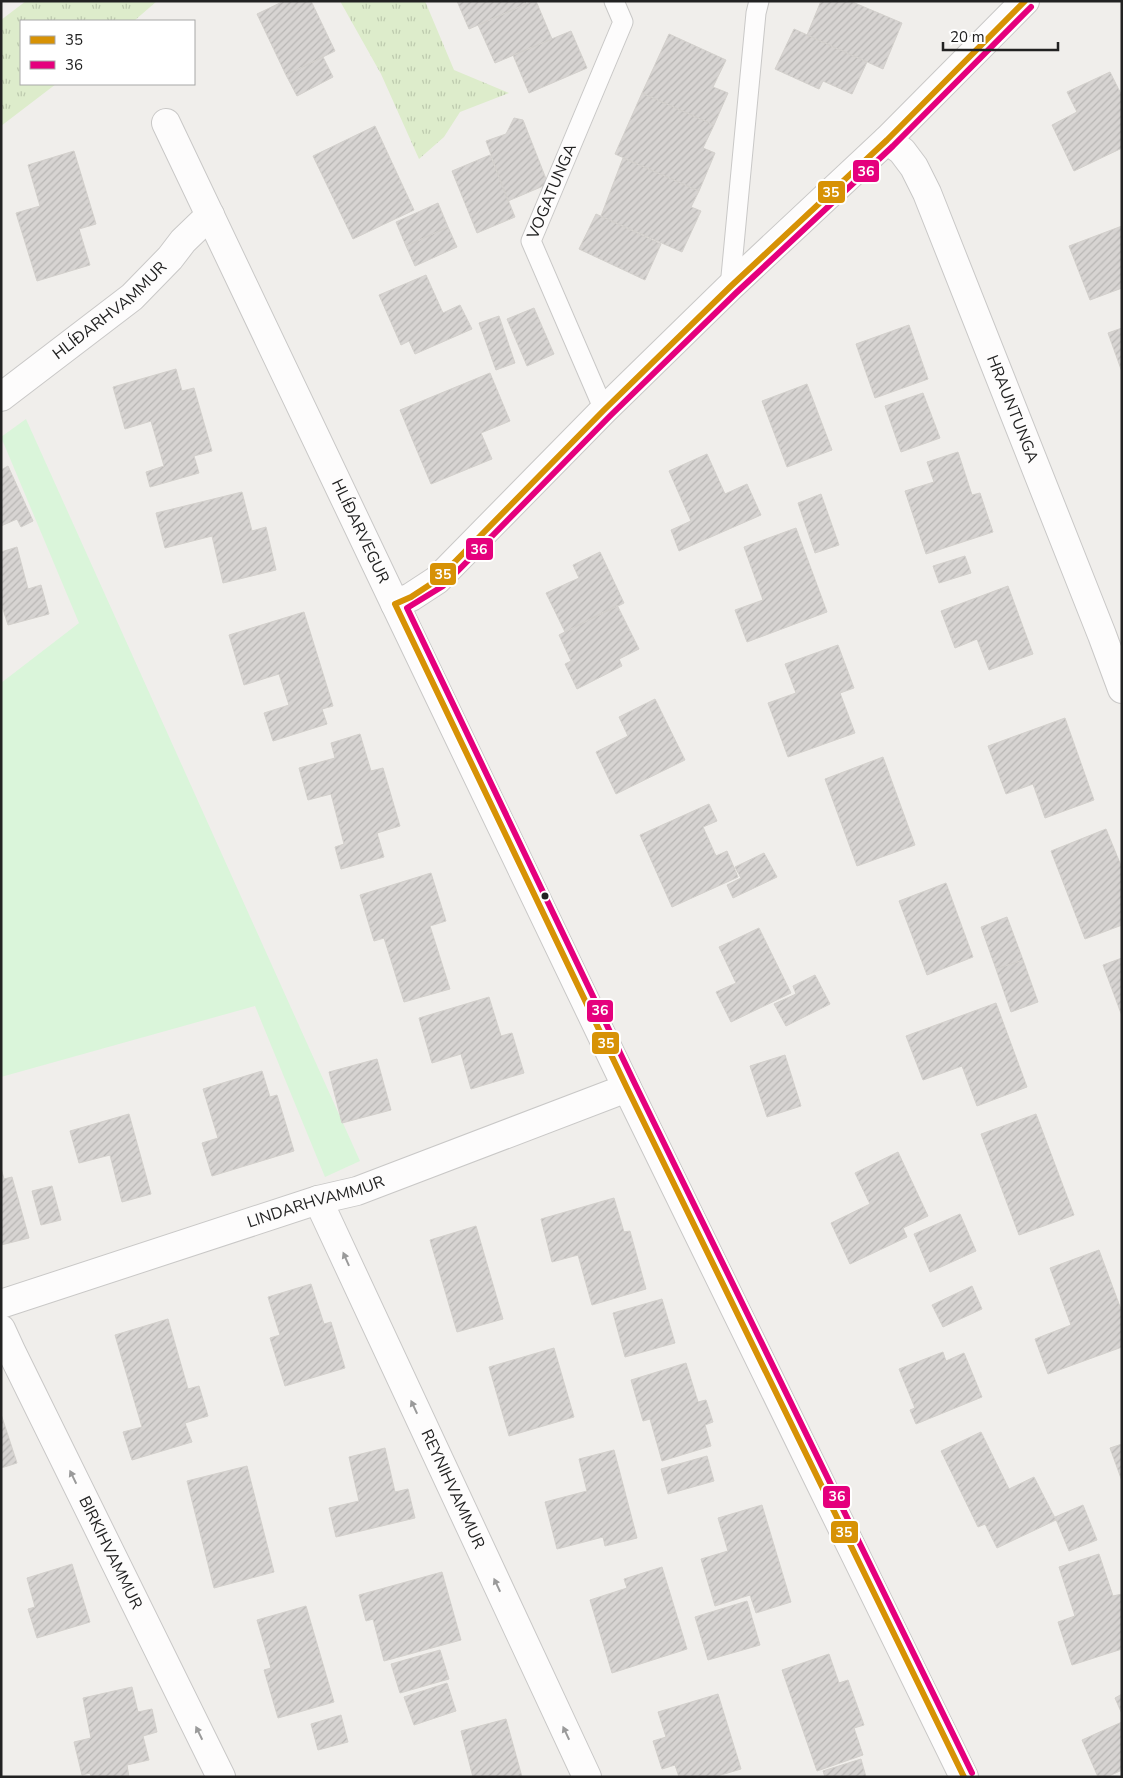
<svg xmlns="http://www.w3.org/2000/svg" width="1123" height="1778" font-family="'Nunito Sans',sans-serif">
	<defs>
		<pattern id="grass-tufts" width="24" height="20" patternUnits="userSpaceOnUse" patternTransform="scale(1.25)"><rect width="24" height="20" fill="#ddeccb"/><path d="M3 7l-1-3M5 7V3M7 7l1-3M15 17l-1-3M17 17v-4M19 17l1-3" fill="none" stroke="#bdcaae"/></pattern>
		<pattern id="building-hatch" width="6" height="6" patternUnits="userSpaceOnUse" patternTransform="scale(1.25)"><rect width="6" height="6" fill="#d7d4d2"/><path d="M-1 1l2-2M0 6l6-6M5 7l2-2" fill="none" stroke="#b8b6b4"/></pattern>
	</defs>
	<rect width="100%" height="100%" fill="#f0eeeb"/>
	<path fill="url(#grass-tufts)" d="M 26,1 L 157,1 L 134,21 L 21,21 L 21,84 L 56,84 L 1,126 L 1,20 Z
		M 340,1 L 425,1 L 454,70 L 509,93 L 460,112 L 444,137 L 419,159 L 381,74 Z"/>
	<path fill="#daf5da" d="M 26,419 L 360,1161 L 325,1177 L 255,1006 L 1,1077 L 1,683 L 79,623 L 1,437 Z"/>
	<path fill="url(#building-hatch)" stroke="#d3d0cc" d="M 284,1 L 311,1 L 335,51 L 286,75 L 257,14 Z
		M 457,1 L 525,1 L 526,4 L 469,29 Z
		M 533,1 L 536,1 L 552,39 L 495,63 L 478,25 Z
		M 821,1 L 850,1 L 902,23 L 883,69 L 807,35 Z
		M 794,29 L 867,62 L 852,94 L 823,81 L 819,89 L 775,69 Z
		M 571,31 L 587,68 L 529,93 L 513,55 Z
		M 669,34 L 726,60 L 713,87 L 728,93 L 714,125 L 642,93 Z
		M 323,57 L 333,77 L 297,96 L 286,75 Z
		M 1110,72 L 1122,96 L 1122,148 L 1074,171 L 1052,125 L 1077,112 L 1067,92 Z
		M 642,93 L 714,125 L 703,148 L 715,153 L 699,191 L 615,154 Z
		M 514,118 L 523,120 L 548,184 L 508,201 L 486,141 L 506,134 Z
		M 375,126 L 414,210 L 353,239 L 313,156 Z
		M 74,151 L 96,224 L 79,229 L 90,265 L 37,281 L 16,213 L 40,206 L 28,165 Z
		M 490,155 L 515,217 L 477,233 L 452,171 Z
		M 623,158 L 699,191 L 691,207 L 701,211 L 682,252 L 601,216 Z
		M 438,203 L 448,227 L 406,246 L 396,222 Z
		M 596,214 L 661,244 L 645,280 L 579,249 Z
		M 1122,226 L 1122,288 L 1090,300 L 1069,246 Z
		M 448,227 L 457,247 L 415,266 L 406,246 Z
		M 426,275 L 443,313 L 460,305 L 472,329 L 415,354 L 409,341 L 401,345 L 379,295 Z
		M 534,308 L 554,354 L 527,366 L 507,319 Z
		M 499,316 L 515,363 L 496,370 L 479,323 Z
		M 909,325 L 928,379 L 875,398 L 856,344 Z
		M 1122,328 L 1122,372 L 1108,333 Z
		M 176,369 L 182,391 L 194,388 L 212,451 L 194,456 L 199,473 L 150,487 L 146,472 L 164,466 L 151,421 L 125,429 L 113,387 Z
		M 490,373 L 510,421 L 481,433 L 492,459 L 431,484 L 400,410 Z
		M 807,384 L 832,450 L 787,467 L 762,401 Z
		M 923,393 L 940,438 L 901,452 L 885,406 Z
		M 958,452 L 972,495 L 980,493 L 993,532 L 926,554 L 905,491 L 934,482 L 927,462 Z
		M 707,454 L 725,494 L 747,484 L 761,515 L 679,551 L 671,530 L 691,521 L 669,471 Z
		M 8,466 L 33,521 L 21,527 L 17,519 L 1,526 L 1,470 Z
		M 242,492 L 252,531 L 266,527 L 276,570 L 223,583 L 212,536 L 165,548 L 156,513 Z
		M 821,494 L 839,545 L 815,553 L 798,503 Z
		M 796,528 L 827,612 L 747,642 L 735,610 L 763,600 L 744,547 Z
		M 17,547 L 28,589 L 41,585 L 49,614 L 8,625 L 1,603 L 1,552 Z
		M 600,552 L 624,603 L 565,632 L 546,593 L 579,578 L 573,565 Z
		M 965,556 L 971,573 L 939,583 L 933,566 Z
		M 1008,586 L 1033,654 L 989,670 L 977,639 L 955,648 L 941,611 Z
		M 617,605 L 639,649 L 619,659 L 622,666 L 577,689 L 565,664 L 571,661 L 559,635 Z
		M 304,612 L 333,706 L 322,709 L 327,724 L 273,741 L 264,713 L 289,705 L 279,674 L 244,685 L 229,635 Z
		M 838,645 L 854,688 L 840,693 L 855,733 L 788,757 L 768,703 L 796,693 L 785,664 Z
		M 655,699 L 685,760 L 616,794 L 596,752 L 628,736 L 619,717 Z
		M 1065,718 L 1094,800 L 1045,818 L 1033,784 L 1006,794 L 988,746 Z
		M 360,734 L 371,771 L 383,768 L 400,826 L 377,833 L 384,857 L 341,869 L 335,847 L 344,844 L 331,794 L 308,800 L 299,768 L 335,758 L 331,743 Z
		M 883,757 L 915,845 L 857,866 L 825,779 Z
		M 709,804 L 717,821 L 703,827 L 716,856 L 727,851 L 738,877 L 672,907 L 640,835 Z
		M 1106,829 L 1122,868 L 1122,925 L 1085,939 L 1051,851 Z
		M 764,853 L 777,877 L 733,898 L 727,885 L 741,878 L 735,867 Z
		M 431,873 L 446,921 L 430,926 L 450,989 L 404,1002 L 384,938 L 374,941 L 360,895 Z
		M 946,883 L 973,957 L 927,975 L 899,901 Z
		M 1007,917 L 1023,960 L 996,969 L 981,927 Z
		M 759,928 L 791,993 L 731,1022 L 716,992 L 736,983 L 719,947 Z
		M 1122,958 L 1122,1016 L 1103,965 Z
		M 1023,960 L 1038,1002 L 1011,1012 L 996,969 Z
		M 815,975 L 830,1004 L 786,1026 L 774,1004 L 796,994 L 793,986 Z
		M 489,997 L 501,1036 L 512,1033 L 524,1073 L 471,1089 L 461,1054 L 432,1063 L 419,1018 Z
		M 996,1003 L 1027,1087 L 977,1106 L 962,1066 L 923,1080 L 906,1036 Z
		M 785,1055 L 801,1106 L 767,1117 L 750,1066 Z
		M 377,1059 L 391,1110 L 342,1123 L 329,1072 Z
		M 262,1071 L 270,1097 L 277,1095 L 294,1151 L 212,1176 L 202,1143 L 218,1138 L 203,1089 Z
		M 129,1114 L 151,1194 L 122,1202 L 110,1155 L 79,1163 L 70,1131 Z
		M 1036,1114 L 1074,1215 L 1019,1235 L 981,1134 Z
		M 898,1152 L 928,1216 L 903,1228 L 907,1237 L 850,1264 L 831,1223 L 870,1204 L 855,1173 Z
		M 1,1168 L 4,1179 L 12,1177 L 29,1238 L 1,1245 Z
		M 52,1186 L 61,1220 L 41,1225 L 32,1191 Z
		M 614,1198 L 624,1232 L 630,1231 L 646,1289 L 592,1305 L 578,1255 L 552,1262 L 541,1219 Z
		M 960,1214 L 976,1251 L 930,1272 L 914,1234 Z
		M 476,1226 L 503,1319 L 457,1332 L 430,1240 Z
		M 1099,1250 L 1122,1312 L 1122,1347 L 1048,1374 L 1035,1339 L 1071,1325 L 1050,1268 Z
		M 311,1284 L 324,1324 L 331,1322 L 345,1368 L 285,1386 L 270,1338 L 280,1335 L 268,1297 Z
		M 972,1286 L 982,1309 L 943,1327 L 932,1305 Z
		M 662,1299 L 675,1343 L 625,1357 L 613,1313 Z
		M 168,1319 L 188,1389 L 199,1386 L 208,1416 L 185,1423 L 192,1442 L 132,1460 L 123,1432 L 142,1427 L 115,1335 Z
		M 554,1348 L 574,1417 L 509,1436 L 489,1367 Z
		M 943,1352 L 946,1361 L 964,1353 L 982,1397 L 916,1424 L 910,1410 L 915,1408 L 899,1369 Z
		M 686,1363 L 698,1402 L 706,1400 L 713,1422 L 705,1425 L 711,1446 L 662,1461 L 650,1419 L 643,1421 L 631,1380 Z
		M 1,1414 L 17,1463 L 1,1468 Z
		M 981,1432 L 1009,1489 L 1034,1477 L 1056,1520 L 997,1548 L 985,1524 L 978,1527 L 941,1451 Z
		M 1122,1444 L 1122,1481 L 1110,1448 Z
		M 385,1448 L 395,1492 L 408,1489 L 415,1518 L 336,1537 L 329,1508 L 359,1501 L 349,1457 Z
		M 614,1450 L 637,1538 L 605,1546 L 603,1537 L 557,1549 L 545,1502 L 587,1491 L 579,1459 Z
		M 707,1456 L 714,1481 L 668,1494 L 661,1469 Z
		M 247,1466 L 274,1572 L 214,1588 L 187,1481 Z
		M 762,1505 L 791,1602 L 756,1613 L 750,1595 L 715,1606 L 701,1559 L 728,1551 L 718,1518 Z
		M 1083,1505 L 1097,1540 L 1069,1551 L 1055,1517 Z
		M 1099,1554 L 1113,1596 L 1122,1594 L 1122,1649 L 1072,1665 L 1058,1622 L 1075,1616 L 1059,1567 Z
		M 72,1564 L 90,1622 L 37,1638 L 28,1609 L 35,1607 L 27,1578 Z
		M 662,1567 L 687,1649 L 612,1673 L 590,1600 L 627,1588 L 624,1579 Z
		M 442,1572 L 461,1640 L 384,1661 L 373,1619 L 366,1621 L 359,1595 Z
		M 747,1601 L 760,1645 L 708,1660 L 695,1617 Z
		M 306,1606 L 334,1702 L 278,1718 L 264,1670 L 271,1668 L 257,1620 Z
		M 440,1650 L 449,1679 L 400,1693 L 391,1664 Z
		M 829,1654 L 839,1683 L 848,1680 L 864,1725 L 854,1728 L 863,1755 L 817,1771 L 782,1670 Z
		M 447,1683 L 456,1711 L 414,1725 L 404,1697 Z
		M 132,1687 L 138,1712 L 152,1709 L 157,1732 L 143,1736 L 149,1760 L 127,1765 L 129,1777 L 91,1777 L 90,1773 L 82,1775 L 74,1742 L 91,1738 L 83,1698 Z
		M 718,1694 L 741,1769 L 714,1777 L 679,1777 L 675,1765 L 662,1769 L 653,1741 L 666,1737 L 658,1712 Z
		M 1122,1694 L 1122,1714 L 1115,1698 Z
		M 341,1715 L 348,1742 L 318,1750 L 311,1724 Z
		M 506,1719 L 522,1777 L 473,1777 L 461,1731 Z
		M 1122,1722 L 1122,1770 L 1107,1777 L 1098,1777 L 1082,1740 Z
		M 861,1759 L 866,1777 L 825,1777 L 823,1771 Z"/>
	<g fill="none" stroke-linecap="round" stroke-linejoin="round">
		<defs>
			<g id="service">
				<path d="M 730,287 L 756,13 L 759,1"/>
				<path id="s1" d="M 604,410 L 531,241 L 623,22 L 614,1"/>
			</g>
			<g id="minor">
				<path id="s2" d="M 166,123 L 395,604 L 411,597 L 437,580 L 604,410 L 730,287 L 887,140 L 1025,1"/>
				<path id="s3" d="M 887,140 L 902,151 L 914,167 L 927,193 L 1102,635 L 1122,689"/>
				<path id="s4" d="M 1,397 L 132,297 L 170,258 L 183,241 L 210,215"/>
				<path id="s5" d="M 318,1200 L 587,1777"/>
				<path id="s6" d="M 1,1304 L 318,1200 L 357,1191 L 627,1088"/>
				<path id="s7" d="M 1,1329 L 12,1353 L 221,1777"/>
			</g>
			<path id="tertiary" d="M 395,604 L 627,1088 L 964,1777"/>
		</defs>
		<use href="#service" stroke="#c9c8c7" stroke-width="21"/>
		<use href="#minor" stroke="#c9c8c7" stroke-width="30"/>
		<use href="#tertiary" stroke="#c9c8c7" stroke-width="30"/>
		<use href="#service" stroke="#fdfcfc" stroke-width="19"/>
		<use href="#minor" stroke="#fdfcfc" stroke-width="28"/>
		<use href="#tertiary" stroke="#fdfcfc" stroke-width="28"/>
		<defs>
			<path id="bus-1" d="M 964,1777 L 627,1088 L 395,604 L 411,597 L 437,580 L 604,410 L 730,287 L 887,140 L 1025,1"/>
			<path id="bus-2" d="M 972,1773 L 635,1084 L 407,608 L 443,586 L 610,416 L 736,293 L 893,146 L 1031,7"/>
		</defs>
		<use href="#bus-1" stroke="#fff" stroke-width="10"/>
		<use href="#bus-2" stroke="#fff" stroke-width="10"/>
		<use href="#bus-1" stroke="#d79205" stroke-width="6"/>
		<use href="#bus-2" stroke="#e5007d" stroke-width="6"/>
	</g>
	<defs><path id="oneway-solid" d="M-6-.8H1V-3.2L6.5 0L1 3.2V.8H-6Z" transform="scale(1.25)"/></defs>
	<g fill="#9a9a9a">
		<use href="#oneway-solid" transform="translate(346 1259) rotate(-114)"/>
		<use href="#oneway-solid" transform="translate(414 1407) rotate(-115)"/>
		<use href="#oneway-solid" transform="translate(73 1477) rotate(-116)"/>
		<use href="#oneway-solid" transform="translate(497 1585) rotate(-115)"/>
		<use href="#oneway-solid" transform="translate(199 1733) rotate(-116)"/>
		<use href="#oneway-solid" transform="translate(566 1733) rotate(-115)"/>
	</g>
	<circle fill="#222" stroke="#fff" stroke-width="2" cx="545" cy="896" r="4.5"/>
	<g text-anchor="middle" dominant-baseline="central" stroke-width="4" stroke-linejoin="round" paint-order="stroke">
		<g font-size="16" fill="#222" stroke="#fff">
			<text stroke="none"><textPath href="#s1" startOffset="238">VOGATUNGA</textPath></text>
			<text stroke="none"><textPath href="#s4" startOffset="139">HLÍÐARHVAMMUR</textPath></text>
			<text stroke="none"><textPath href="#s3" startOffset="300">HRAUNTUNGA</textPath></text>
			<text stroke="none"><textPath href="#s2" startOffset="452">HLÍÐARVEGUR</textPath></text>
			<text stroke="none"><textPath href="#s6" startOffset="331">LINDARHVAMMUR</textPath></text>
			<text stroke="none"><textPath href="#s5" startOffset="319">REYNIHVAMMUR</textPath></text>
			<text stroke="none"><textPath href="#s7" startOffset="249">BIRKIHVAMMUR</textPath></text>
		</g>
	</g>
	<g stroke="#fff" stroke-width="2">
		<rect x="852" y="159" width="28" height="24" rx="5" fill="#e5007d"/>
		<rect x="817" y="180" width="29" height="24" rx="5" fill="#d79205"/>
		<rect x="465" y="537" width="29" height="24" rx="5" fill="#e5007d"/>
		<rect x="429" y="562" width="28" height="24" rx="5" fill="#d79205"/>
		<rect x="586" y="999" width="28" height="24" rx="5" fill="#e5007d"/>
		<rect x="591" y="1031" width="29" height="24" rx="5" fill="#d79205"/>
		<rect x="822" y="1485" width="29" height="24" rx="5" fill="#e5007d"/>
		<rect x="830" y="1520" width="29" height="24" rx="5" fill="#d79205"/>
	</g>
	<g font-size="14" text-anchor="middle" font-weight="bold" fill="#fff">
		<text x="866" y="176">36</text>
		<text x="831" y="197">35</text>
		<text x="479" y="554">36</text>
		<text x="443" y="579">35</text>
		<text x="600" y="1015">36</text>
		<text x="606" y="1048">35</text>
		<text x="837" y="1501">36</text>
		<text x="844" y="1537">35</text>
	</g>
	<rect width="1123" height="1778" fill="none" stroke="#222222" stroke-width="5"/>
	<rect x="20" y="20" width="175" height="65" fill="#ffffff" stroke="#a7a7a7"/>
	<rect x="30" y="36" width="25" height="8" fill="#d79205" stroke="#a7a7a7"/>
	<text x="65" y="45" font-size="15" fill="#222222">35</text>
	<rect x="30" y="61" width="25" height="8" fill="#e5007d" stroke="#a7a7a7"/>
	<text x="65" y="70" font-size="15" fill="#222222">36</text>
	<path d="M943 42v8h115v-8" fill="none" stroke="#222222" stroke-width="2.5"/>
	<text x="950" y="42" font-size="15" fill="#222222" stroke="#ffffff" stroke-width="4" paint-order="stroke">20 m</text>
</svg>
